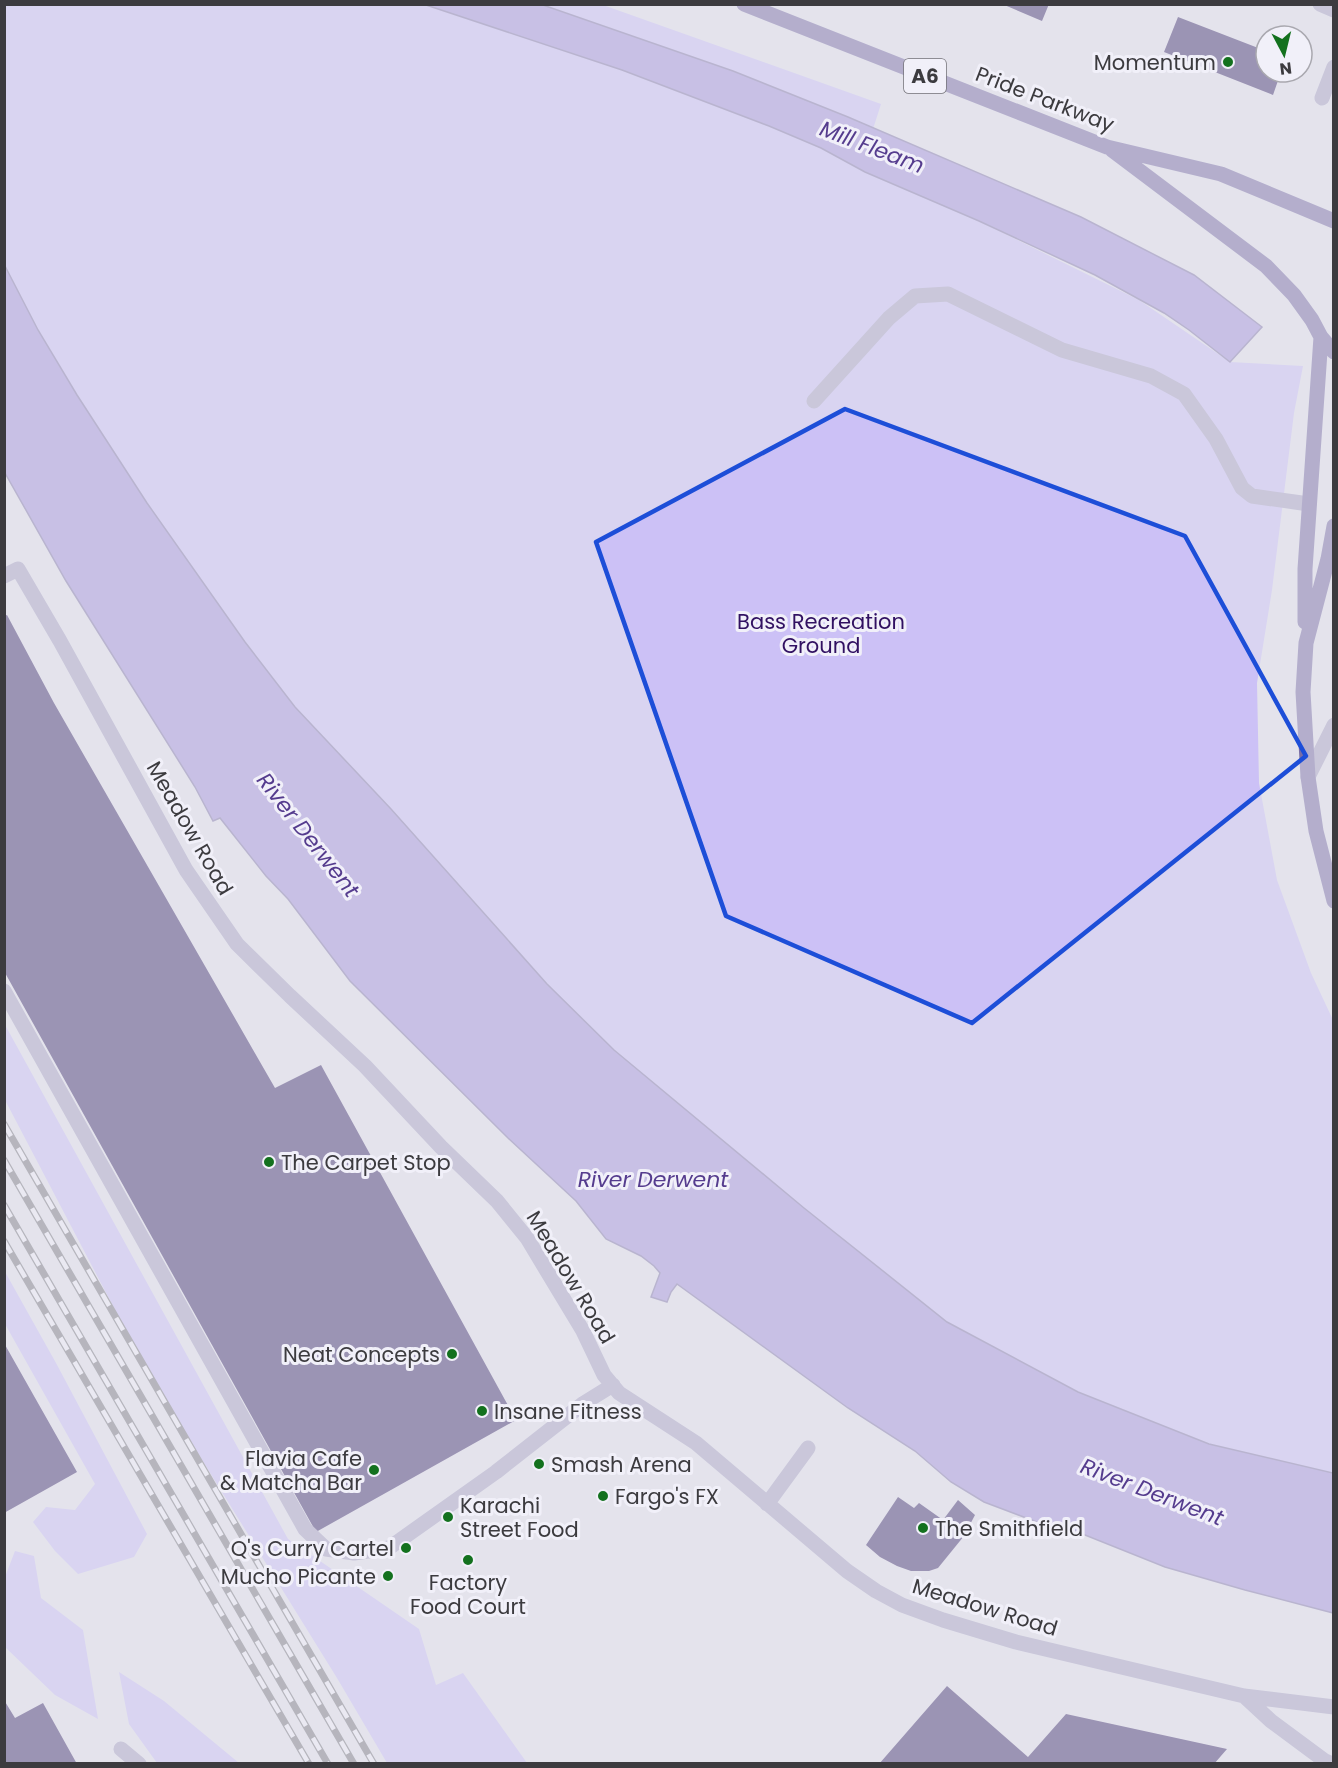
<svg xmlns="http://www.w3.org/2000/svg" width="1338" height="1768" font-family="Poppins,sans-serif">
	<rect width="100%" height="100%" fill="#e4e3ec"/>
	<path fill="#ccc1f6" d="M 5,5 L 603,5 L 881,104 L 866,151 L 865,172 L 979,221 L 1139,300 L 1230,362 L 1303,366 L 1294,413 L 1272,590 L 1257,683 L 1259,783 L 1277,880 L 1311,973 L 1333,1020 L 1333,1473 L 1209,1444 L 1078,1392 L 947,1322 L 804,1208 L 657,1087 L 614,1050 L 583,1021 L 547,984 L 391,809 L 295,707 L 245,642 L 147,503 L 77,395 L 38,330 L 5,266 Z
		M 4,1023 L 288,1539 L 419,1629 L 436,1685 L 463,1673 L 527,1763 L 387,1763 L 337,1678 L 147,1371 L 5,1100 Z
		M 4,1270 L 56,1363 L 147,1534 L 134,1557 L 78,1574 L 55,1551 L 33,1522 L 46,1507 L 75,1510 L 95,1484 L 5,1324 Z
		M 15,1551 L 34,1556 L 41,1598 L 83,1630 L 98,1719 L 55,1695 L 5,1647 L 5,1577 Z
		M 119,1672 L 164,1701 L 239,1763 L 157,1763 L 129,1724 Z"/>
	<path fill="#a696db" stroke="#867bac" stroke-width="1.5" d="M 426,5 L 543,5 L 733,71 L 848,117 L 1081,217 L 1194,275 L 1262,327 L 1230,362 L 1189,330 L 1164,313 L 1095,275 L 979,221 L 865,172 L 821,148 L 769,126 L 622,70 Z
		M 5,266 L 38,330 L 77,395 L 147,503 L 245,642 L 295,707 L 391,809 L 547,984 L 614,1050 L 804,1208 L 947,1322 L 1078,1392 L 1209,1444 L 1333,1473 L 1333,1613 L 1245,1590 L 1165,1567 L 1065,1527 L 1037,1522 L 984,1502 L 951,1482 L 915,1451 L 848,1408 L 677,1284 L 671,1292 L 667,1302 L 651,1297 L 660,1273 L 654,1266 L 641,1256 L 606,1239 L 576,1201 L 508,1138 L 350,981 L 288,899 L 266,876 L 220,818 L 213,821 L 195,787 L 66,581 L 5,473 Z"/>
	<path fill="#44336f" d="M 1002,4 L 1049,4 L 1042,21 Z
		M 1178,17 L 1266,51 L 1266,72 L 1281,72 L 1273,95 L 1164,52 Z
		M 7,615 L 54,703 L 275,1088 L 321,1065 L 516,1420 L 316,1532 L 4,971 L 4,616 Z
		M 4,1343 L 77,1472 L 4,1513 Z
		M 898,1497 L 914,1508 L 919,1503 L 943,1520 L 958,1500 L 975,1515 L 964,1536 L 938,1568 L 929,1571 L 911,1571 L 897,1566 L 880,1557 L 866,1545 Z
		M 947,1686 L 1028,1757 L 1066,1714 L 1227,1749 L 1214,1764 L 879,1764 Z
		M 4,1700 L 15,1718 L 43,1703 L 77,1764 L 4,1764 Z"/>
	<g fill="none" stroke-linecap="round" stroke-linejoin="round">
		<path stroke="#aaa4c3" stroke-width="15" d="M 1320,4 L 1334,10
			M 1322,98 L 1334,67
			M 814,401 L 889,318 L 915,296 L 948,294 L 1062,350 L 1151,376 L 1184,394 L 1216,439 L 1242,488 L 1252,496 L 1309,504
			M 4,576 L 18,569 L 60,641 L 186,870 L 237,944 L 290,996 L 365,1066 L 441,1147 L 497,1201 L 527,1238 L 583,1331 L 604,1375 L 619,1393 L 696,1443 L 847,1571 L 876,1591 L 902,1605 L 943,1620 L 1016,1642 L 1244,1696 L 1334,1707
			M 1308,777 L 1334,725
			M 4,991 L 305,1529 L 326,1549 L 354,1553 L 389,1548 L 496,1472 L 584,1403 L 613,1385
			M 767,1504 L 808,1448
			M 1244,1696 L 1271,1721 L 1325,1761 L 1332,1764
			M 121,1749 L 139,1764"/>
		<path stroke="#7a6ea5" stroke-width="15" d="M 744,4 L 1107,147 L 1221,174 L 1334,221
			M 1112,150 L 1266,266 L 1294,295 L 1312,320 L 1321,337 L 1334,352
			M 1334,526 L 1328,559 L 1306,643 L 1303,692 L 1308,777 L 1316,831 L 1334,901
			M 1305,622 L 1305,569 L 1321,337"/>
		<defs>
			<path id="rail" d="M 4,1124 L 374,1764
				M 4,1160 L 354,1764
				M 4,1205 L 328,1764
				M 4,1241 L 309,1764"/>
		</defs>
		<use href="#rail" stroke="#7e7d83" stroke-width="7"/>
		<use href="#rail" stroke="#f1f0f9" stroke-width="4.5" stroke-dasharray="14" stroke-linecap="butt"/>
	</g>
	<path d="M0 0H1338V1768H0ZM 845,409 L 1185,536 L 1306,756 L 972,1023 L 726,916 L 596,542 Z" fill="#e4e3ec" fill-opacity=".55" fill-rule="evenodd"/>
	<path fill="none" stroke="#1d4ed8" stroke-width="4.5" stroke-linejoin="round" d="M 845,409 L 1185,536 L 1306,756 L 972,1023 L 726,916 L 596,542 Z"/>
	<g fill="#13711e" stroke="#f1f0f9" stroke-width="2">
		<circle cx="1228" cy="62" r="6"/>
		<circle cx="269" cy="1162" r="6"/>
		<circle cx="452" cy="1354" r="6"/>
		<circle cx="482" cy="1411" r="6"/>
		<circle cx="539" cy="1464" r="6"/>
		<circle cx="374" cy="1470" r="6"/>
		<circle cx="603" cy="1496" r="6"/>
		<circle cx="448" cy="1517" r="6"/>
		<circle cx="923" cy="1528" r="6"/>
		<circle cx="406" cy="1548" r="6"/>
		<circle cx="468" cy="1560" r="6"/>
		<circle cx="388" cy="1576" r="6"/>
	</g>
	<g text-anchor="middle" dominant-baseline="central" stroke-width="6" stroke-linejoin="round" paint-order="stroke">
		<rect fill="#f1f0f9" stroke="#727177" stroke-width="1.5" x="904" y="59" width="42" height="34" rx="4.5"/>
		<g font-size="20" font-weight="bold" fill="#3c3b3f">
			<text x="925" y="76">A6</text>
		</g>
		<g font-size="21" fill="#3c3b3f" stroke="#f1f0f9" text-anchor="start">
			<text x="1216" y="62" text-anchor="end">Momentum</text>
			<text x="281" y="1162">The Carpet Stop</text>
			<text x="440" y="1354" text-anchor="end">Neat Concepts</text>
			<text x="494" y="1411">Insane Fitness</text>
			<text x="362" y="1458" text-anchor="end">Flavia Cafe<tspan x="362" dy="24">&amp; Matcha Bar</tspan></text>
			<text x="551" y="1464">Smash Arena</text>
			<text x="615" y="1496">Fargo's FX</text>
			<text x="460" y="1505">Karachi<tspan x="460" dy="24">Street Food</tspan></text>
			<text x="935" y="1528">The Smithfield</text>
			<text x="394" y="1548" text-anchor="end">Q's Curry Cartel</text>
			<text x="376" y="1576" text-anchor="end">Mucho Picante</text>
			<text x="468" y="1582" text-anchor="middle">Factory<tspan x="468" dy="24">Food Court</tspan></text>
		</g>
		<g font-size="21" fill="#3c3b3f" stroke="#f1f0f9">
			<text transform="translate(1045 99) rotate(21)">Pride Parkway</text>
			<text transform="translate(190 828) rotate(60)">Meadow Road</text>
			<text transform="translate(571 1277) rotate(59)">Meadow Road</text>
			<text transform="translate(985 1607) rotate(17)">Meadow Road</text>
		</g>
		<g font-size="21" fill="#311162" stroke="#f1f0f9">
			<text x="821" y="621">Bass Recreation<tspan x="821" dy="24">Ground</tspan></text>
		</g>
		<g font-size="22" font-style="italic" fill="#553c8e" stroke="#f1f0f9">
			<text transform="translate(872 147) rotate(21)">Mill Fleam</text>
			<text transform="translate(308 835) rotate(52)">River Derwent</text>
			<text x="653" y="1179">River Derwent</text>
			<text transform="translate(1152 1492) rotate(21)">River Derwent</text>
		</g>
	</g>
	<rect width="1338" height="1768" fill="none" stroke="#3c3b3f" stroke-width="12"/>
	<g transform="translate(1284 54) rotate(173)"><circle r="28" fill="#f1f0f9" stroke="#a9a8af" stroke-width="1.5"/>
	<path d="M0-4.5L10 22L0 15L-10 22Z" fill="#13711e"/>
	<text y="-9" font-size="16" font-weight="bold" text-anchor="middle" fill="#3c3b3f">N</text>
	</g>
</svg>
